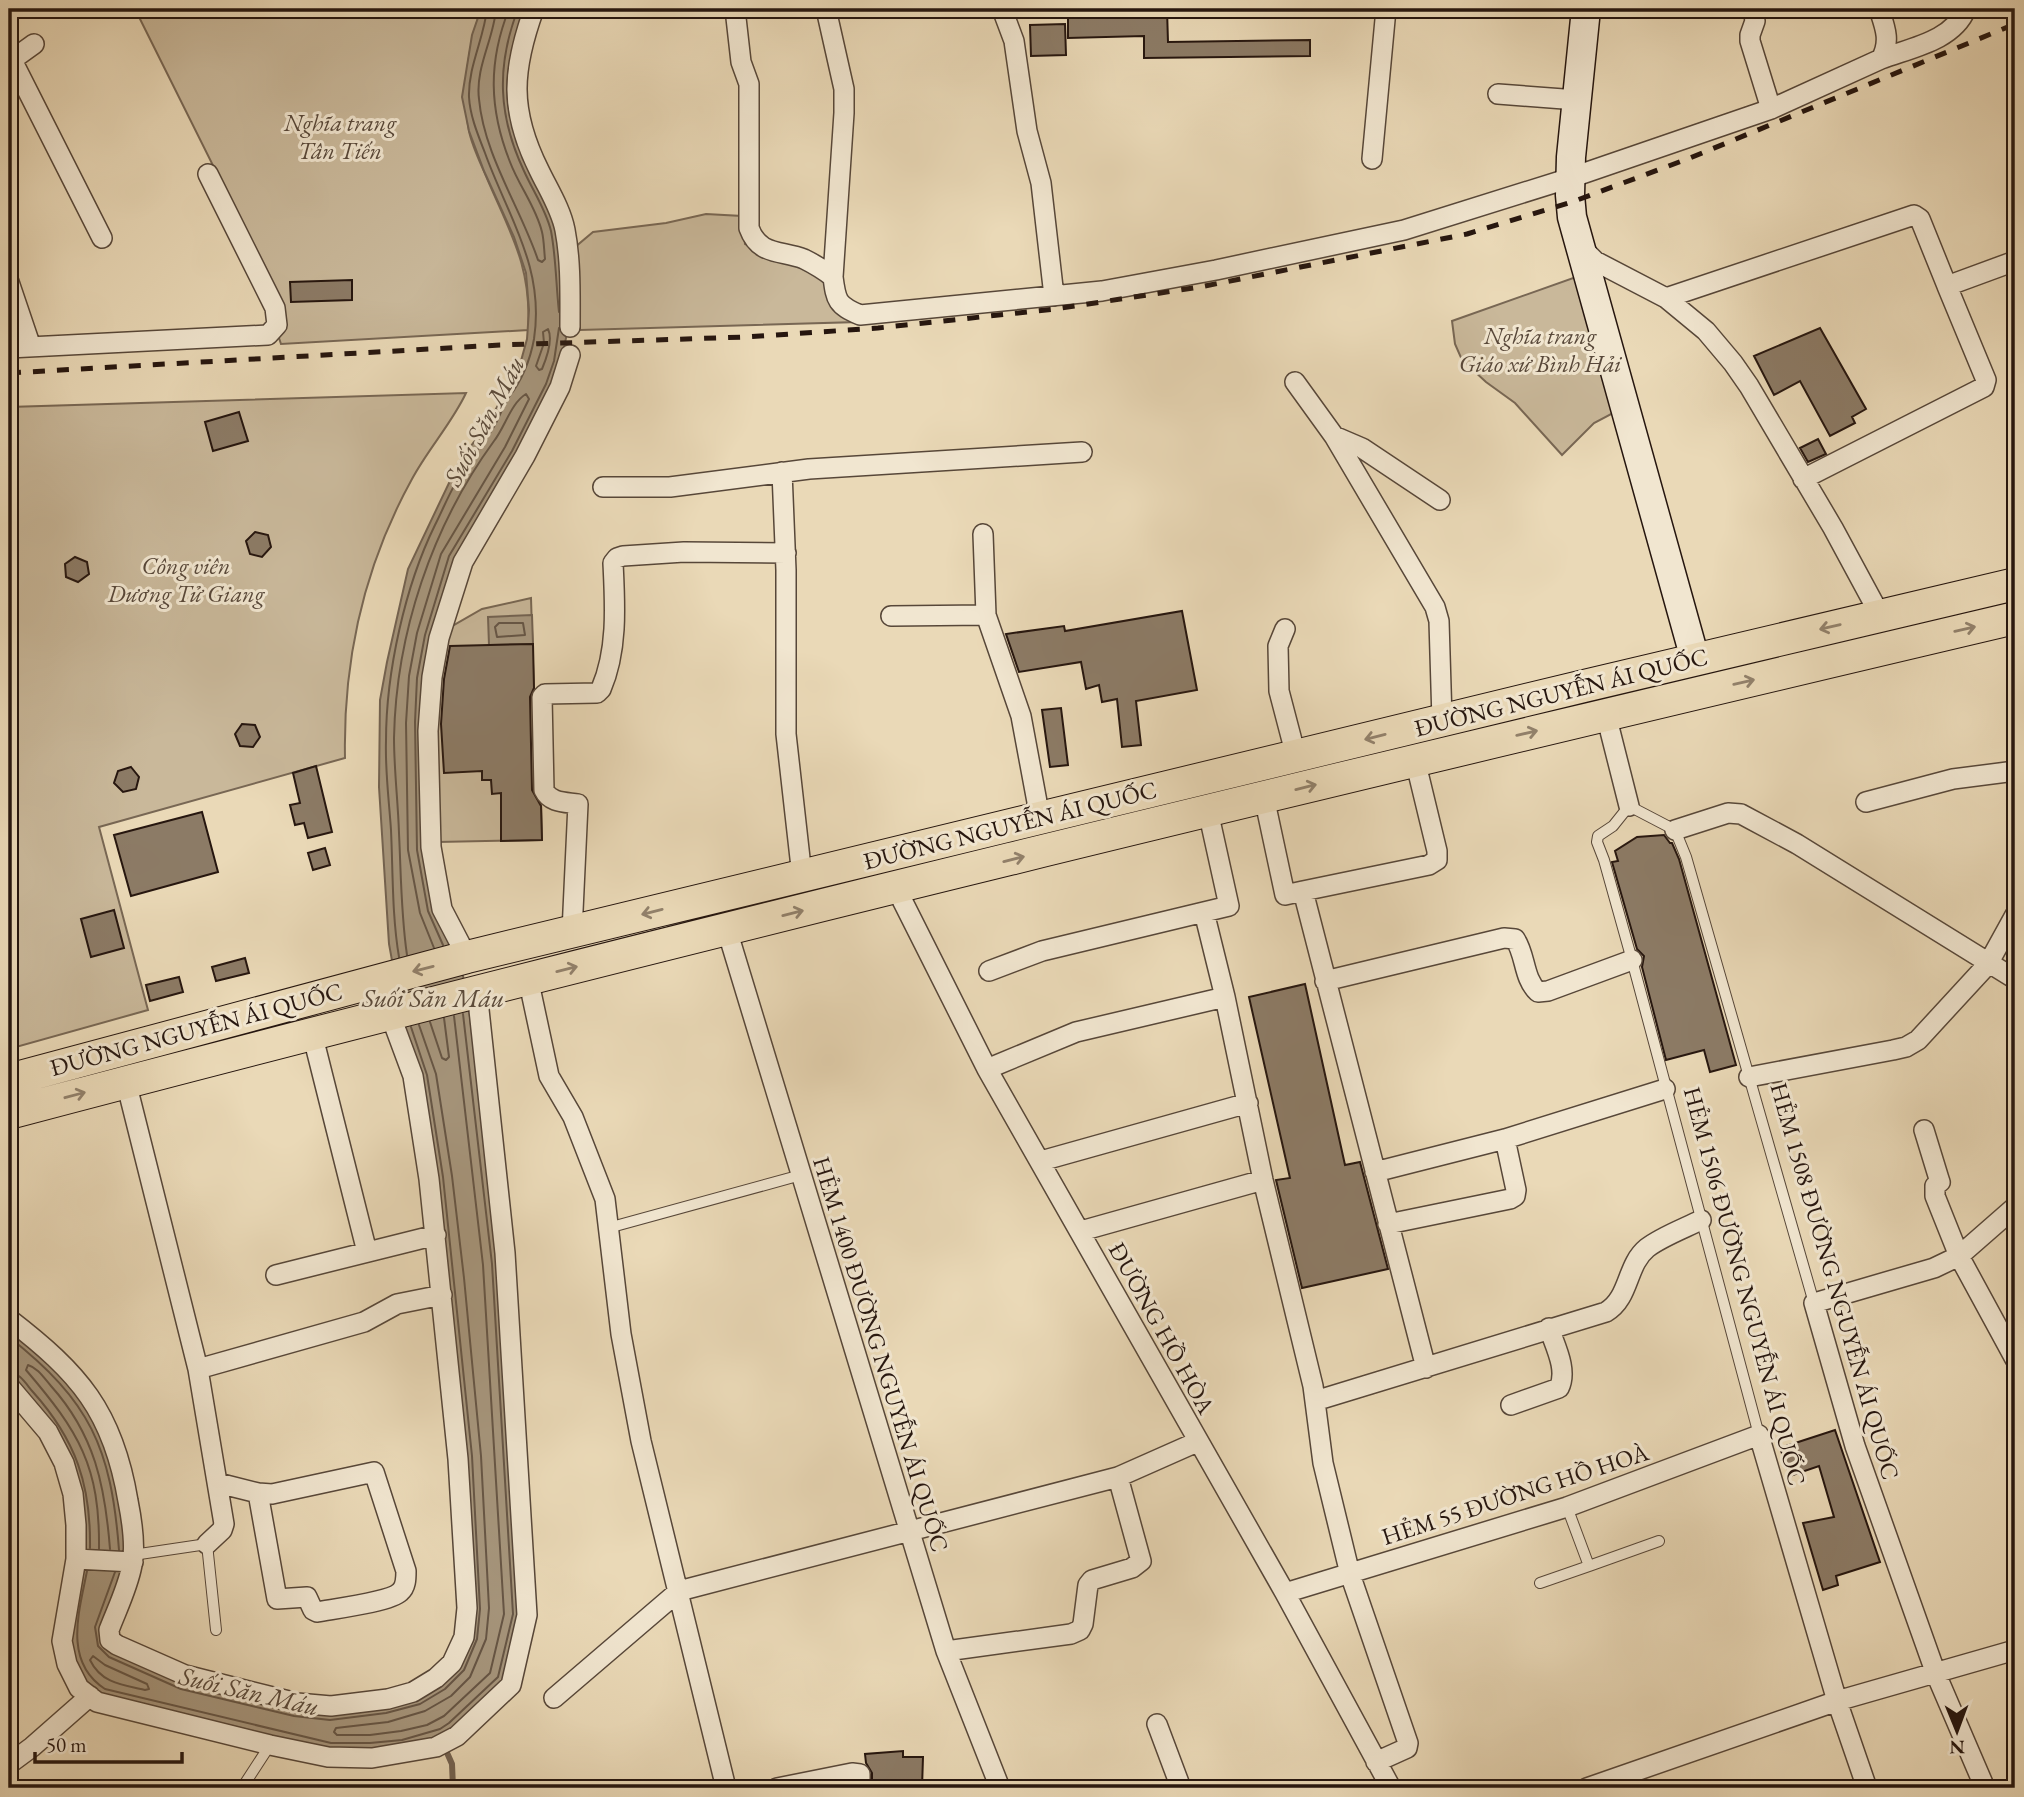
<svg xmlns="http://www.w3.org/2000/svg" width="2024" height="1797" font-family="'EB Garamond',serif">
	<rect width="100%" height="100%" fill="#ead9b7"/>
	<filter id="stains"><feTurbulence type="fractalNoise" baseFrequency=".00286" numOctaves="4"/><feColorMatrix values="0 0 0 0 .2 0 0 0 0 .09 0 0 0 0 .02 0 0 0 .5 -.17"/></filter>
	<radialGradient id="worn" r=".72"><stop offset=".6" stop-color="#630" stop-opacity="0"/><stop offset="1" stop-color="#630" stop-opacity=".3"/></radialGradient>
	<path fill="#c9b89a" stroke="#786754" stroke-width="2" d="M 135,9 L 481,9 C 468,48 461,89 469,131 C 472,146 480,162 486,176 C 510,233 532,266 528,330 L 281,344 L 278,335 L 283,306 Z
		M 706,214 L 742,216 L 745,244 L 800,265 L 821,277 L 858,322 L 580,330 L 579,299 L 574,248 L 593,232 L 666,223 Z
		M 1576,277 L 1617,411 L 1594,423 L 1562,455 L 1515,403 L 1486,382 L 1462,360 L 1455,344 L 1452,321 Z
		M 466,393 C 452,423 428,449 412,479 C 364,566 343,659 345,758 L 99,827 L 148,1010 L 9,1049 L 9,407 Z
		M 531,598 L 537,791 L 541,801 L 542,840 L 438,842 L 436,706 L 449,628 L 482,609 Z"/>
	<path fill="#a7977e" stroke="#736352" stroke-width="2" d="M 481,9 L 526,9 L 510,69 L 557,229 L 566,311 L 566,338 L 561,363 L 432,636 L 435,910 L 463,976 L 467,992 L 495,1226 L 520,1615 L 504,1681 L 453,1729 L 432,1740 L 371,1750 L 331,1750 L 101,1695 L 85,1684 L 74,1663 L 69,1640 L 83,1519 L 14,1381 L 9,1377 L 9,1328 L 48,1359 L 94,1416 L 116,1475 L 127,1554 L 103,1642 L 295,1710 L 417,1698 L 470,1638 L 405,1032 L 389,944 L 379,787 L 380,700 L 387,662 L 408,569 L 459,462 L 488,423 L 519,368 L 527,339 L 529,310 L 526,273 L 514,237 L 484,171 L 469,131 L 462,97 L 472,35 Z
		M 532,615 L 533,644 L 489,645 L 488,617 Z"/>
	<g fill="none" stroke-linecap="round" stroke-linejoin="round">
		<path stroke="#665646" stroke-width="2" d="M 496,9 C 494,38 475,68 479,99 C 484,155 520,207 538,260 L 542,262 L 545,259 C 544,250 544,240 542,232 C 536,207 519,186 510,162 C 489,109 488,62 509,9
			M 518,9 C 496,66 498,116 524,171 C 533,191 546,210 551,231 C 556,257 556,285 559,312
			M 548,329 C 553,339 547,357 542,369 L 539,370 L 536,366 L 544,343 L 543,332 Z
			M 499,623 L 523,623 L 525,635 L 497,637 L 495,627 Z
			M 443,945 L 428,911 L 417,850 L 415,722 L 417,678 L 425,635 L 449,556 L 512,451 L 546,384 L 554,361 L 559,328
			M 407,955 C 401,915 401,874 399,833 C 398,801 394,770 394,738 C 396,633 432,526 494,441 C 505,427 511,403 526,394 L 529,399 L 505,447 L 441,554 L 417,633 L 409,676 L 406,723 L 408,850 L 420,913 L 434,948
			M 399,957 C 392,916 393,873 391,830 C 389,800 385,771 386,741 C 386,672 405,586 435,525 C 445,505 454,482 467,464 C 475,451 487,439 495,425 C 500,416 503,406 509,397 C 522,380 530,361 534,339 C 545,267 508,217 485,153 C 478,135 470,116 469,97 C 468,67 484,38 487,9
			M 430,1022 L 442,1058 L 446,1060 L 449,1057 L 444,1018
			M 419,1025 L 436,1074 L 452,1176 L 464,1278 L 481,1456 L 489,1608 L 486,1639 L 470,1677 L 451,1696 L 425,1711 L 388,1722 L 336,1728 L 334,1732 L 337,1735 L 370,1735 L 401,1731 L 427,1725 L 444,1716 L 490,1673 L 504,1614 L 483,1265 L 454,1016
			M 9,1337 C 90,1401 111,1447 119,1550
			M 9,1372 C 20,1373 26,1384 33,1392 C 76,1440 91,1485 90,1548
			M 99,1549 C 100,1466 79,1432 26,1370 L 28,1365 C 38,1368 44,1378 51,1386 C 95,1435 105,1486 110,1549
			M 87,1571 C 79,1612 63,1662 105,1689 L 331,1743 L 370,1743 L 402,1740 L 440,1729 L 449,1723 L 498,1677 L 513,1614 L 492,1264 L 463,1014
			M 115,1572 L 95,1627 L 98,1646 L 109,1657 L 181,1689 L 294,1716 L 330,1720 L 386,1713 L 420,1704 L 445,1689 L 464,1670 L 477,1639 L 480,1609 L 472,1456 L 443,1177 L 427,1075 L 411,1027
			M 93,1656 L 105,1665 L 147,1684 L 149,1689 L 145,1690 C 122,1685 101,1683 90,1660 Z"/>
		<path stroke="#736352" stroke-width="6" d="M 444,1746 L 452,1764 L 453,1788"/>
	</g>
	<path fill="#8c7b66" stroke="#26160f" stroke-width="2" d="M 1068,9 L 1167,9 L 1168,42 L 1310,40 L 1310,56 L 1144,58 L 1144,36 L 1068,38 Z
		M 1065,24 L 1066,55 L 1031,56 L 1030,25 Z
		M 352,280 L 352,300 L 291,302 L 290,282 Z
		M 1820,328 L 1866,409 L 1852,417 L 1855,423 L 1830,436 L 1800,381 L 1774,395 L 1754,356 Z
		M 239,412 L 248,441 L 213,451 L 205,422 Z
		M 1818,439 L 1826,454 L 1808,462 L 1800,448 Z
		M 255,532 L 268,535 L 271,547 L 262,557 L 250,554 L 246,541 Z
		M 75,557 L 87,562 L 89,574 L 78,582 L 66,577 L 65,564 Z
		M 1182,611 L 1197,690 L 1136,701 L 1141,745 L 1122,747 L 1117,699 L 1102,702 L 1099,685 L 1086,689 L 1081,662 L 1019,672 L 1006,634 L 1064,626 L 1065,631 Z
		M 533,644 L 534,688 L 530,697 L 532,790 L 541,806 L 542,840 L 501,841 L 501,793 L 492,794 L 491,780 L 482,780 L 482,771 L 444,773 L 441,724 L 444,679 L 450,646 Z
		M 1061,708 L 1068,765 L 1050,767 L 1042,710 Z
		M 242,724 L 255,725 L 260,737 L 253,747 L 240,746 L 235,734 Z
		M 316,766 L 332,832 L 308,838 L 304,823 L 295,825 L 290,805 L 300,803 L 293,773 Z
		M 131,767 L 139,777 L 136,789 L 123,792 L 114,783 L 118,771 Z
		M 202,812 L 218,872 L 131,896 L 114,835 Z
		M 1664,835 L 1670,843 L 1672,843 L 1679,859 L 1736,1065 L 1710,1072 L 1704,1050 L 1666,1060 L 1642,967 L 1644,956 L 1637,949 L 1612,862 L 1618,861 L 1615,851 L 1637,837 Z
		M 325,848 L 330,865 L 313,870 L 308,853 Z
		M 114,910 L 124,948 L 91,957 L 81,919 Z
		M 245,958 L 249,973 L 216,981 L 212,967 Z
		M 179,977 L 183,992 L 150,1001 L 146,985 Z
		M 1305,984 L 1345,1165 L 1360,1162 L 1388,1269 L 1302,1288 L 1276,1180 L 1290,1178 L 1249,997 Z
		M 1835,1430 L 1880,1562 L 1836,1576 L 1838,1585 L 1823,1590 L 1803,1523 L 1834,1517 L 1819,1466 L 1790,1476 L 1780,1448 Z
		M 903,1751 L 903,1757 L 923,1757 L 922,1788 L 872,1788 L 872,1773 L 866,1763 L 865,1754 Z"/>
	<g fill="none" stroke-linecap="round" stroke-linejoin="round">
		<defs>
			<path id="lane" d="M 608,1228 L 801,1175
				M 1759,1435 L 1632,960 L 1604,860 L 1597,842 L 1598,836 L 1613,826 L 1629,806 L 1675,830 L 1686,857 L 1814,1303
				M 133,1555 L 207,1544 L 216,1630
				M 1589,1566 L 1659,1541
				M 1540,1583 L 1589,1566 L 1567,1507
				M 242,1788 L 270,1745"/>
			<path id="street" d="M 534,9 C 512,70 509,110 539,170 C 548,189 561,209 565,230 C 571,261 570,295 570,327
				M 735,9 L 741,62 L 749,84 L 749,228 C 759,256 781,250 804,259 C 814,264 824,270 833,277
				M 826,9 L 844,89 L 844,113 L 833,277 C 836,301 837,305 860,315 L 1102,291 L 1216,270 L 1404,230 L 1570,178 L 1771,109 L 1881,59 C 1891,41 1885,27 1879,9
				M 1002,9 L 1014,41 L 1027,131 L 1041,183 L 1054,296
				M 1753,9 L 1755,21 L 1750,35 L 1750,41 L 1771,109
				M 1881,59 C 1910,48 1953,41 1966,9
				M 12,60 L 102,238
				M 9,62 L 34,44
				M 1498,94 L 1577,100
				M 1372,159 L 1386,9
				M 1580,246 L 1595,261 L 1666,298 L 1706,331 L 1733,363 L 1749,386 L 1833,528 L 1880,615
				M 9,282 L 31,347
				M 1666,298 L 1914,215 L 1920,219 L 1947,286
				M 9,348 L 268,335 L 277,325 L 275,308 L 208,174
				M 1295,382 L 1334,436 L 1435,607 L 1439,621 L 1442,720
				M 1334,436 L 1362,448 L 1440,500
				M 782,472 L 786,570 L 786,734 L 802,876
				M 1803,479 L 1984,387 L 1986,380 L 1947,286 L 2015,261
				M 603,487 L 670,487 L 809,469 L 1082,452
				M 983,534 L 986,615 L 1021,716 L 1040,818
				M 891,616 L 986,615
				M 1285,629 L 1278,646 L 1279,691 L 1296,756
				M 1606,715 L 1629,806
				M 1415,760 L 1437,851 L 1437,860 L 1429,865 L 1303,891 L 1426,1368
				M 1264,797 L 1285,895 L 1303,891
				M 1866,802 L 1953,779 L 2015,771
				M 1675,830 L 1728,813 L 1741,814 L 1797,844 L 2015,979
				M 896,888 L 987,1069 L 1285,1593 L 1391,1788
				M 1204,912 L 1229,906 L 1208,811
				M 727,930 L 946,1651 L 1000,1788
				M 572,932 L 578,804 C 565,802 550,803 544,790 L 542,697 L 545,694 L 597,693 L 601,689 C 618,650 615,604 613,563 L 617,558 L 623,556 L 684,552 L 786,553
				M 467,957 L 442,909 L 431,847 L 428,731 L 432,677 L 439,638 L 463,562 L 525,456 L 560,387 L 570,355
				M 989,971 L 1042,951 L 1204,912 L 1225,997 L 1263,1180 L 1313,1386 L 1323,1463 L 1350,1574 L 1408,1743 L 1407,1748 L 1376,1762
				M 528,978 L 549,1076 L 573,1117 L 605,1199 L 621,1334 L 641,1441 L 726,1788
				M 1325,981 L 1504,938 L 1515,939 C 1526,955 1523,978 1538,992 L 1548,991 L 1632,960
				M 312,1033 L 367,1252
				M 987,1069 L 1076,1032 L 1225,997
				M 1749,1077 L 1893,1050 L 1906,1047 L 1918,1040 L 1988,964 L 2015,915
				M 126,1082 L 198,1369 L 224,1524 L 222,1530 L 207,1544
				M 1924,1130 L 1939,1179 L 1940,1182 L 1935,1186 L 1935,1196 L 1959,1256 L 2015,1359
				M 1041,1161 L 1248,1103
				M 1375,1172 L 1505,1139 L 1665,1089
				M 1388,1224 L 1510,1199 L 1515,1196 L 1516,1190 L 1505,1139
				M 1081,1231 L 1263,1180
				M 276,1275 L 436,1235
				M 9,1319 C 79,1373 113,1411 128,1501 C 132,1521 136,1545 132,1565 C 128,1587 117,1609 109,1630 L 110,1640 L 117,1645 L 185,1675 L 297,1703 L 331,1706 L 388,1699 L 413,1692 L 436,1678 L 452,1663 L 464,1637 L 467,1608 L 458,1459 L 429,1179 L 413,1076 L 390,1014
				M 198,1369 L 364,1322 L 397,1304 L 442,1295
				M 9,1386 L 48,1432 L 64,1463 L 73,1494 L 76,1525 L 76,1559 L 62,1641 L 67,1664 L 79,1688 L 97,1702 L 270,1745 L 328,1757 L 372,1758 L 436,1747 L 457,1736 L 511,1685 L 527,1615 L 505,1253 L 477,991
				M 1315,1401 L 1606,1312 C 1630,1298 1626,1265 1647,1248 C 1661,1237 1685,1228 1701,1220
				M 1511,1405 L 1559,1388 C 1568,1370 1555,1346 1549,1328
				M 218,1483 L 258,1493 L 272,1494 L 374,1472 L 406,1571 C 406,1579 406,1587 400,1592 C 390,1602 332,1609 317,1612 L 313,1610 L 307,1597 L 277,1599 L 258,1493
				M 76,1559 L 133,1562
				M 1285,1593 L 1567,1507 L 1759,1435 L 1837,1701 L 1867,1788
				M 946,1651 L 1071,1634 L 1080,1630 L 1083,1624 L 1088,1585 L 1092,1580 L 1132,1568 L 1141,1561 L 1118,1477
				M 554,1698 L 679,1591 L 1118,1477 L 1197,1442
				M 1157,1724 L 1181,1788
				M 9,1764 L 32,1747 L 90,1696
				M 777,1788 L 852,1773 L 860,1774 L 860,1788
				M 1587,1788 L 1837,1701 L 2015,1650
				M 1985,1788 L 1936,1674 L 1855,1446 L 1814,1303 L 1934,1268 L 1959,1256 L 2015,1207"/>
			<path id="secondary" d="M 1586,9 L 1571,157 L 1570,195 L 1572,217 L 1695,659"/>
			<path id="primary" d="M 9,1080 L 467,957 L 1584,686 L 2015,584
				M 9,1113 C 675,937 1345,776 2015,618"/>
		</defs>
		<use href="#lane" stroke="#574739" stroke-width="12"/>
		<use href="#street" stroke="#574739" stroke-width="22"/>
		<use href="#secondary" stroke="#26160f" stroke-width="31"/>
		<use href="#primary" stroke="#26160f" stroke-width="34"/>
		<use href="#lane" stroke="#f1e6d0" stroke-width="10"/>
		<use href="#street" stroke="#f1e6d0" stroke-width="19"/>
		<use href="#secondary" stroke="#f1e6d0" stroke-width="28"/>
		<use href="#primary" stroke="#ead9b7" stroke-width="32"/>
		<path stroke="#26160f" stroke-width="5" stroke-dasharray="12 12" stroke-linecap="butt" d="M 9,373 L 500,345 L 746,337 L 878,328 L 1055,309 L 1200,287 L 1467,234 L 1572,202 L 1690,158 L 2015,24"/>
	</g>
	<defs><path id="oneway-shaft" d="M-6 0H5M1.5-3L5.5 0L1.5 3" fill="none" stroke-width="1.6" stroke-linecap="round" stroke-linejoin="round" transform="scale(1.75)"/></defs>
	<g stroke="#92816b">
		<use href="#oneway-shaft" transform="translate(1830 627) rotate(167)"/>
		<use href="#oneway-shaft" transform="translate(1965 629) rotate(-13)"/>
		<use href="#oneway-shaft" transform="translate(1744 682) rotate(-13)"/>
		<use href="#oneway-shaft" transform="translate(1527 733) rotate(-13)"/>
		<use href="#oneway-shaft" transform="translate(1375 737) rotate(166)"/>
		<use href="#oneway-shaft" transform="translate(1306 787) rotate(-14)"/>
		<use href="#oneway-shaft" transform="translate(1014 859) rotate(-14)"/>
		<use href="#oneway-shaft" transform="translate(652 912) rotate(166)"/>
		<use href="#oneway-shaft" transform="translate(793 913) rotate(-14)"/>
		<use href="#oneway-shaft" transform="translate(423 969) rotate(166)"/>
		<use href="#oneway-shaft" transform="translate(567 969) rotate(-14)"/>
		<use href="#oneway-shaft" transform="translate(75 1095) rotate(-15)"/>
	</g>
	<g text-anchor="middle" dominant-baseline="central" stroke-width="6" stroke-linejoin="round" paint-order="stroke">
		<g font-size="24" font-style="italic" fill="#574739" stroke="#f1e6d0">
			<text x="340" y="122">Nghĩa trang<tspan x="340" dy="28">Tân Tiến</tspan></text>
			<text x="1540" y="335">Nghĩa trang<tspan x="1540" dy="28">Giáo xứ Bình Hải</tspan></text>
			<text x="186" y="565">Công viên<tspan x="186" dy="28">Dương Tử Giang</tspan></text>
		</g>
		<g font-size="24" fill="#26160f" stroke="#f1e6d0">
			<text transform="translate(1561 692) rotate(-14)">ĐƯỜNG NGUYỄN ÁI QUỐC</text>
			<text transform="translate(1010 825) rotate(-14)">ĐƯỜNG NGUYỄN ÁI QUỐC</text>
			<text transform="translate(196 1029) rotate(-15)">ĐƯỜNG NGUYỄN ÁI QUỐC</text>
			<text transform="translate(1835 1281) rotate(74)">HẺM 1508 ĐƯỜNG NGUYỄN ÁI QUỐC</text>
			<text transform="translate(1745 1286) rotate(75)">HẺM 1506 ĐƯỜNG NGUYỄN ÁI QUỐC</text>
			<text transform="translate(1162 1328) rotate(61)">ĐƯỜNG HỒ HÒA</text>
			<text transform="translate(881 1354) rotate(73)">HẺM 1400 ĐƯỜNG NGUYỄN ÁI QUỐC</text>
			<text transform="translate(1515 1494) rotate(-18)">HẺM 55 ĐƯỜNG HỒ HOÀ</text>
		</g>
		<g font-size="26" font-style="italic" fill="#5a4a3b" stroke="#f1e6d0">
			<text transform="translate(484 421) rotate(-62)">Suối Săn Máu</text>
			<text x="433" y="998">Suối Săn Máu</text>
			<text transform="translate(249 1691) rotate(13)">Suối Săn Máu</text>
		</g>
	</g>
	<rect width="2024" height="1797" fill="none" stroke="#ead9b7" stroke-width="35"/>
	<rect x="10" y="10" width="2003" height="1776" fill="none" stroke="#26160f" stroke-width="3.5"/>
	<rect x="18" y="18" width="1989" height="1762" fill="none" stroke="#26160f" stroke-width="2"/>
	<g transform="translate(1957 1731) rotate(179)" stroke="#f1e6d0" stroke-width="5" paint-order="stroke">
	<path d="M0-5L12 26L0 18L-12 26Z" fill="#26160f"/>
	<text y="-10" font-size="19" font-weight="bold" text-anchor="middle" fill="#26160f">N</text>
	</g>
	<path d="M35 1752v10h147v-10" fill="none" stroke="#26160f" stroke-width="3.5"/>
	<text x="46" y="1752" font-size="21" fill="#26160f" stroke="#f1e6d0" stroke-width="5" paint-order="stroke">50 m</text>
	<rect width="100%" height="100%" filter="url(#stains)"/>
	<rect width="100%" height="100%" fill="url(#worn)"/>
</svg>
